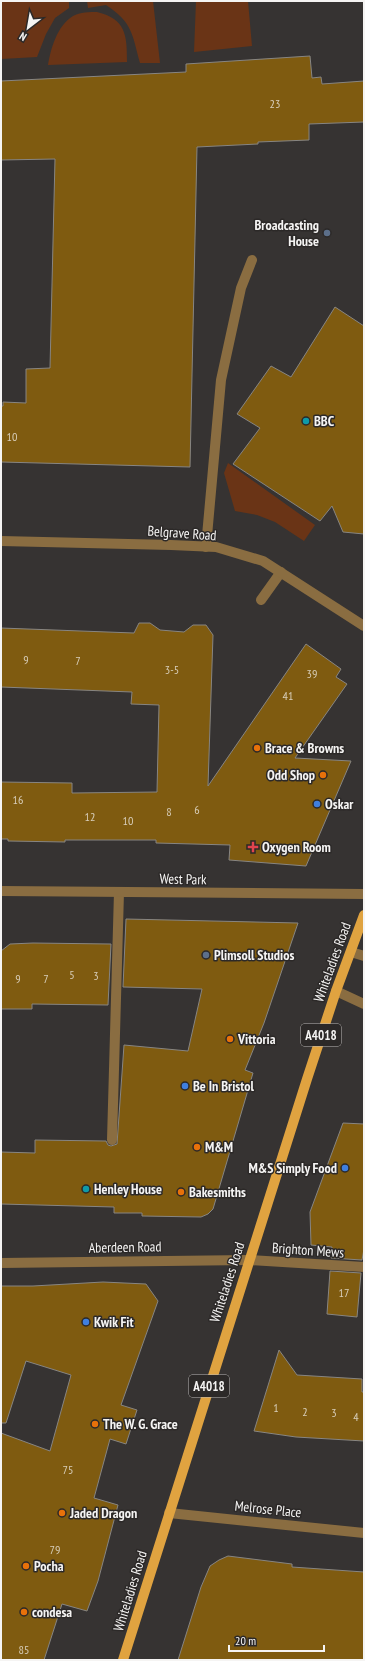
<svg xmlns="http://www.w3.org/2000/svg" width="365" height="1661" font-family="'PT Sans Narrow',sans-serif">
	<rect width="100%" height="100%" fill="#363332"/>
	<path fill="#6a3416" d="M 19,1 L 69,1 L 69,8 L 55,18 L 46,34 L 37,57 L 1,59 L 1,2 Z
		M 87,1 L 153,1 L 160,63 L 140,63 C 132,34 133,23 106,5 L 88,8 Z
		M 196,1 L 248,1 L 252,46 L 194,52 Z
		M 97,12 C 126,19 127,35 127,62 L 48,65 C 51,48 57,26 73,16 C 80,12 90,12 97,12 Z
		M 228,463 L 315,525 L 304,541 L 275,522 L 257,515 L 235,511 L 224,473 Z"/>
	<path fill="#7f5b10" stroke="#878582" d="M 310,56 L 312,78 L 321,77 L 322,84 L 364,81 L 364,122 L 309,124 L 309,140 L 258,142 L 258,144 L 197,147 L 190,467 L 1,462 L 1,406 L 3,406 L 3,402 L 26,403 L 26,369 L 50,368 L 55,159 L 1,160 L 1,81 L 186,72 L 186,64 Z
		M 335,307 L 364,326 L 364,534 L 343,532 L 332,506 L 320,521 L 233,464 L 260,428 L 237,414 L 271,366 L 291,377 Z
		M 139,623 L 150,623 L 160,630 L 184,632 L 193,625 L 206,625 L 213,635 L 208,786 L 306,644 L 341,669 L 336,677 L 347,684 L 295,758 L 351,761 L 306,866 L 229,860 L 230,845 L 156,843 L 156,840 L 65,840 L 65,842 L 8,841 L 8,839 L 1,839 L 1,782 L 72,783 L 72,793 L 157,792 L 159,705 L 131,704 L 132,692 L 1,687 L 1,628 L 134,633 Z
		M 126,919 L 298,923 L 264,1023 L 245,1070 L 253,1073 L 213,1209 L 208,1214 L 201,1217 L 142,1216 L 142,1213 L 114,1213 L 114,1207 L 1,1204 L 1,1152 L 35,1153 L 35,1140 L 106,1141 L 108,1145 L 111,1146 L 117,1144 L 124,1045 L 188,1051 L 202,989 L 123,987 Z
		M 33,943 L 111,944 L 108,1005 L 32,1004 L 32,1009 L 1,1009 L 1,951 L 10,944 Z
		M 343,1123 L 364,1124 L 364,1249 L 362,1260 L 331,1258 L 332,1247 L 311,1245 L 310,1212 Z
		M 330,1271 L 361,1273 L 357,1317 L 327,1314 Z
		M 103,1282 L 146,1284 L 158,1301 L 121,1405 L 137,1410 L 126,1444 L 110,1439 L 94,1498 L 118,1505 L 98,1581 L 87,1611 L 62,1604 L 44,1660 L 1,1660 L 1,1433 L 50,1451 L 71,1375 L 26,1361 L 6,1423 L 1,1423 L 1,1286 L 33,1286 Z
		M 279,1350 L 297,1375 L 362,1379 L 362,1392 L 364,1392 L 364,1441 L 296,1437 L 254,1431 Z
		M 228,1556 L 292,1564 L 292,1567 L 364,1572 L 364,1660 L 178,1660 L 201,1587 L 210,1566 L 219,1560 Z"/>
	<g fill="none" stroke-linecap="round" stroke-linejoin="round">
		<path stroke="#8a6d41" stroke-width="10" d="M 206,547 L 221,380 L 241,288 L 252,260
			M 261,600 L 281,572
			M 336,991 L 364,1004
			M 112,1140 L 119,892
			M 249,1260 L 364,1267"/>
		<path stroke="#8a6d41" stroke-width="10" d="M 1,541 L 171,545 L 216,547 L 263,561 L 364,626
			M 1,891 L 364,894
			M 351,952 L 364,956
			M 1,1263 L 249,1260
			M 169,1513 L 364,1533"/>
		<path stroke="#e0a340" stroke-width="10" d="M 123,1660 L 307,1079 L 336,991 L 364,915"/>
	</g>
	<g fill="#5c6f8a" stroke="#2c2928" stroke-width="1.5">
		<circle cx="327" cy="233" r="4"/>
		<circle cx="206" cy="955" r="4"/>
	</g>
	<g fill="#0f9aa8" stroke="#2c2928" stroke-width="1.5">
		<circle cx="306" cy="421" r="4"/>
		<circle cx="86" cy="1189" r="4"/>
	</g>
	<g fill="#e8710a" stroke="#2c2928" stroke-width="1.5">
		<circle cx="257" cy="748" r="4"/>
		<circle cx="323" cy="775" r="4"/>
		<circle cx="230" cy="1039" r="4"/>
		<circle cx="197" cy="1147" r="4"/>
		<circle cx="181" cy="1192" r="4"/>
		<circle cx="95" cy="1424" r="4"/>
		<circle cx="62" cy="1513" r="4"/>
		<circle cx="26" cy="1566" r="4"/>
		<circle cx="24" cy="1612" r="4"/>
	</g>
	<g fill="#3f7fe0" stroke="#2c2928" stroke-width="1.5">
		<circle cx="317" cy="804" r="4"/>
		<circle cx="185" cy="1086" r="4"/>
		<circle cx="345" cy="1168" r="4"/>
		<circle cx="86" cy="1322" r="4"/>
	</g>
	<path fill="#e0444e" stroke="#2c2928" stroke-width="1.5" d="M251 841h4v4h4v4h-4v4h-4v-4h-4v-4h4z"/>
	<g text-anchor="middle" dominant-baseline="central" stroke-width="3" stroke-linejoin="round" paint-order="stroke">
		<g font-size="12" fill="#d8ceba">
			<text x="275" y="103">23</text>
			<text x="12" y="436">10</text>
			<text x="26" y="659">9</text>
			<text x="78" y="660">7</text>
			<text x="172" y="669">3-5</text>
			<text x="312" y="673">39</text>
			<text x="288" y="695">41</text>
			<text x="18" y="799">16</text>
			<text x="197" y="809">6</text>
			<text x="169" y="811">8</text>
			<text x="90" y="816">12</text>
			<text x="128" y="820">10</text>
			<text x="72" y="974">5</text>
			<text x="96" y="975">3</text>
			<text x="18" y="978">9</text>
			<text x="46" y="978">7</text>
			<text x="344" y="1292">17</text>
			<text x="276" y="1407">1</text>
			<text x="305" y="1411">2</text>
			<text x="334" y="1412">3</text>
			<text x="356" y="1416">4</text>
			<text x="68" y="1469">75</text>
			<text x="55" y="1549">79</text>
			<text x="24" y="1649">85</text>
		</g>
		<g fill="#2c2928" stroke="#b9b7b6" stroke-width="1">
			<rect x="301" y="1024" width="40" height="22" rx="3"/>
			<rect x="189" y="1375" width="40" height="22" rx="3"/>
		</g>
		<g font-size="13" font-weight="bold" fill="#f5f4f3">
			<text x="321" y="1035">A4018</text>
			<text x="209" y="1386">A4018</text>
		</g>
		<g font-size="14" font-weight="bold" fill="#f5f4f3" stroke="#2c2928" text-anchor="start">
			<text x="319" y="225" text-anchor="end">Broadcasting<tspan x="319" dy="16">House</tspan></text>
			<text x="314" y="421">BBC</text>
			<text x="265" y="748">Brace &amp; Browns</text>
			<text x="315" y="775" text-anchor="end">Odd Shop</text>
			<text x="325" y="804">Oskar</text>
			<text x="262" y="847">Oxygen Room</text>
			<text x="214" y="955">Plimsoll Studios</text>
			<text x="238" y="1039">Vittoria</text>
			<text x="193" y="1086">Be In Bristol</text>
			<text x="205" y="1147">M&amp;M</text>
			<text x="337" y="1168" text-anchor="end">M&amp;S Simply Food</text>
			<text x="94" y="1189">Henley House</text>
			<text x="189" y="1192">Bakesmiths</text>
			<text x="94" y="1322">Kwik Fit</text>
			<text x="103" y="1424">The W. G. Grace</text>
			<text x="70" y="1513">Jaded Dragon</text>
			<text x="34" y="1566">Pocha</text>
			<text x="32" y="1612">condesa</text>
		</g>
		<g font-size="14" fill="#f5f4f3" stroke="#2c2928">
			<text transform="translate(182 533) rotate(4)">Belgrave Road</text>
			<text transform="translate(183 879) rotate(1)">West Park</text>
			<text transform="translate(332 962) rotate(-70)">Whiteladies Road</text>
			<text transform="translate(125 1247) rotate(-1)">Aberdeen Road</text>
			<text transform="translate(308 1250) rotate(4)">Brighton Mews</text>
			<text transform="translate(227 1282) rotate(-72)">Whiteladies Road</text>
			<text transform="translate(268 1509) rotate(6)">Melrose Place</text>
			<text transform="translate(130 1591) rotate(-73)">Whiteladies Road</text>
		</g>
	</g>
	<rect width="365" height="1661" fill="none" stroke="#f5f4f3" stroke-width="4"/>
	<g transform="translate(28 28) rotate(211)" stroke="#2c2928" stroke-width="3" paint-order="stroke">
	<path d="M0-3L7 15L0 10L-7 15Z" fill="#f5f4f3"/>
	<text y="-6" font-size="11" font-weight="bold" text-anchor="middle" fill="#f5f4f3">N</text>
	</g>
	<path d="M229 1645v6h95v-6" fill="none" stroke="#f5f4f3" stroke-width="2"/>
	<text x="235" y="1645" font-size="12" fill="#f5f4f3" stroke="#2c2928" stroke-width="3" paint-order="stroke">20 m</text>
</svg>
